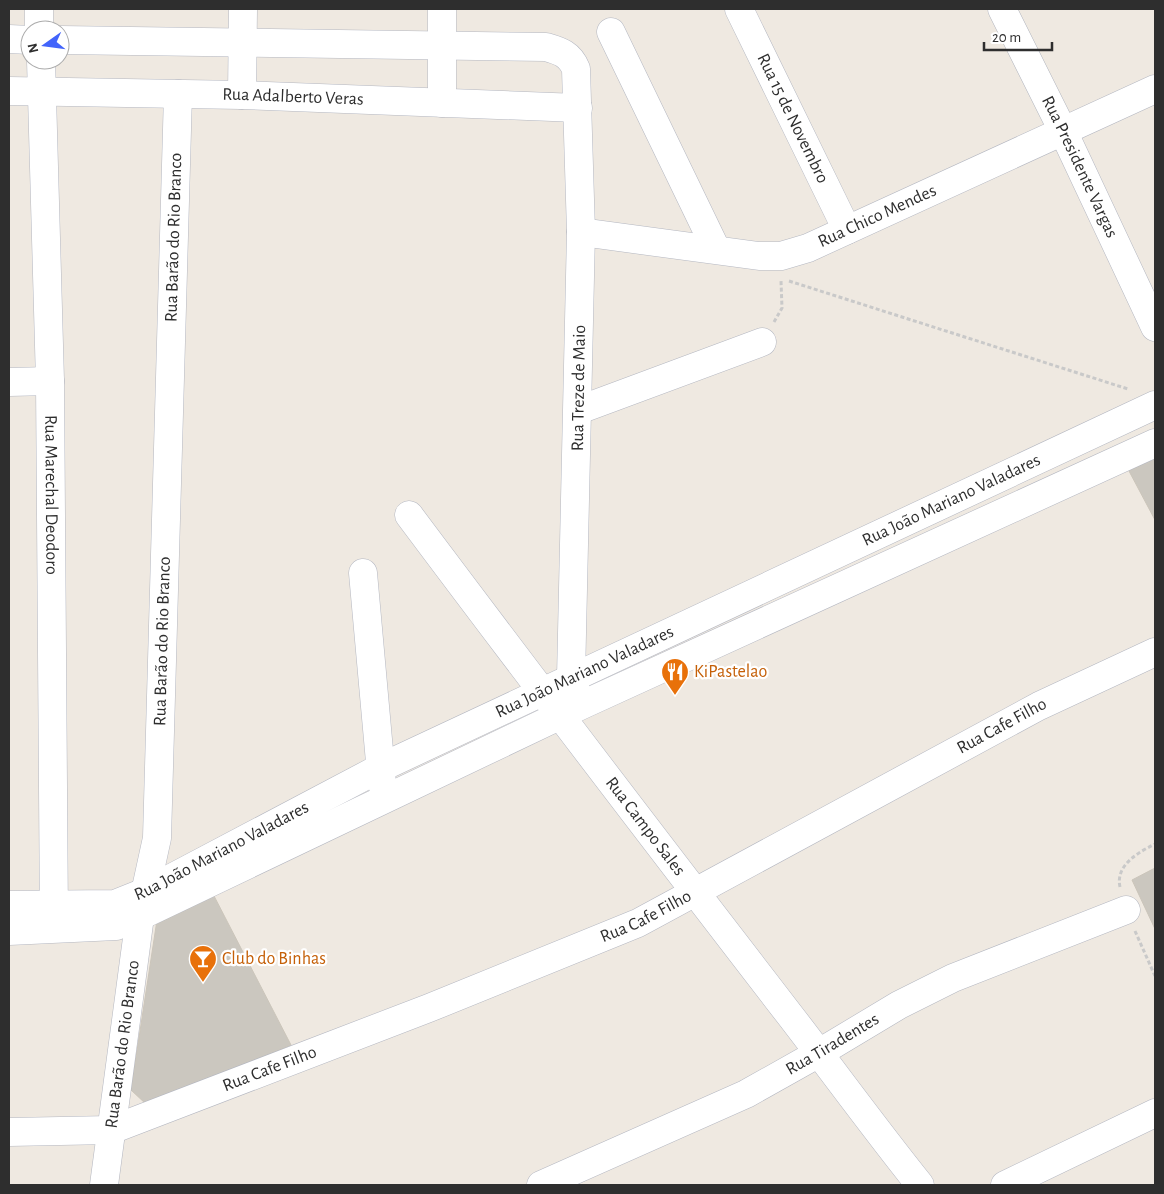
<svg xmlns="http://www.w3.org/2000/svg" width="1164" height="1194" font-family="'Alegreya Sans',sans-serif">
	<rect width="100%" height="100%" fill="#efe9e1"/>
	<path fill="#cbc7bf" stroke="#cbc5ba" d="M 1155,457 L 1155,520 L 1129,471 Z
		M 1155,868 L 1155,929 L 1132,880 Z
		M 213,894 L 291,1045 L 146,1104 L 131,1090 L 157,920 Z"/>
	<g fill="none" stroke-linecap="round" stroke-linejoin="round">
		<defs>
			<g id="minor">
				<path d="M 39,9 L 39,30"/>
				<path id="s1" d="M 739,9 L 847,230"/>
				<path id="s2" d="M 1002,9 L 1063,131 L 1155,327"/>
				<path d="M 611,32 L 716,249"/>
				<path d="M 9,39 L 30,40"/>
				<path d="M 60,40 L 546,47 C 560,51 570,54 576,69 L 581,232 L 571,678 L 577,693"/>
				<path id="s3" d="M 41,60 L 50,381 L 54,923"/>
				<path id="s4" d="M 9,91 L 242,95 L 578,108"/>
				<path d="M 242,95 L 243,9"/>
				<path d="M 442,103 L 442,9"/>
				<path id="s5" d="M 581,232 L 759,256 L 781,256 L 808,248 L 1155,89"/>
				<path d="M 9,382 L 50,381"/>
				<path d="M 579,410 L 762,342"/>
				<path id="s6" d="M 409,515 C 534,682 661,848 789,1014 C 833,1071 875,1129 920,1185"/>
				<path d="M 363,573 L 382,784"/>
				<path id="s7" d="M 9,905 L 115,904 L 145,892 L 380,768 L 1155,405"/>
				<path d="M 9,931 L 116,926 L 140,916 L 582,705 L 1155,443"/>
				<path id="s8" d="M 9,1132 L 111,1130 L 429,1008 L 638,923 L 1039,706 L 1155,652"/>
				<path id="s9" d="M 104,1185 L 140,916 L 157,838 L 178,94"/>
				<path id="s10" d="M 541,1185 L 746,1094 L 819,1053 L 899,1005 L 953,978 L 1126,910"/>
				<path d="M 1005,1185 L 1155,1113"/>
			</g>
		</defs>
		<use href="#minor" stroke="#b4b7c1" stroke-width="29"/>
		<path stroke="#c9c9c9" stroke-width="3" stroke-dasharray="4 2.5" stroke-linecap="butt" d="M 789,281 L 1128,389
			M 774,322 L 782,308 L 781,281
			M 1120,887 C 1115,865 1139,852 1155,844
			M 1135,931 L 1155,976"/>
		<use href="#minor" stroke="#fff" stroke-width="28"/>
	</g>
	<defs>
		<symbol id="restaurant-pin" viewBox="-11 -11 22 30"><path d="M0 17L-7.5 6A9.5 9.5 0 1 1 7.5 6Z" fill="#e8710a" stroke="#fff"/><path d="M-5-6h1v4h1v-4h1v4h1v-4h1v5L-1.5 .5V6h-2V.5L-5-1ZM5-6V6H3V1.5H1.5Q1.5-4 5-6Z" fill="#fff"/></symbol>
		<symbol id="bar-pin" viewBox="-11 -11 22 30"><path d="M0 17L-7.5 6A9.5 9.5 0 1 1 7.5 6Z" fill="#e8710a" stroke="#fff"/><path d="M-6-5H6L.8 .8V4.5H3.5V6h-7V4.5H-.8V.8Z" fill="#fff"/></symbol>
	</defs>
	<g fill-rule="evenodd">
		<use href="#restaurant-pin" x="659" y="656" width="32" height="43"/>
		<use href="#bar-pin" x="187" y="943" width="32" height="43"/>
	</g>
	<g text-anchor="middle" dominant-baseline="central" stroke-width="4.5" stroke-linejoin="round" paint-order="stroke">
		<g font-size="18" fill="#2e2e2e" stroke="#fff">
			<text stroke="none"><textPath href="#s4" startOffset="284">Rua Adalberto Veras</textPath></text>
			<text stroke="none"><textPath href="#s1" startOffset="122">Rua 15 de Novembro</textPath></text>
			<text stroke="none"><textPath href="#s2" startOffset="176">Rua Presidente Vargas</textPath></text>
			<text stroke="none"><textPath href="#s5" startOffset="306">Rua Chico Mendes</textPath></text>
			<text stroke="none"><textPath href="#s9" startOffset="952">Rua Barão do Rio Branco</textPath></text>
			<text transform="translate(579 388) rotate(-89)">Rua Treze de Maio</text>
			<text stroke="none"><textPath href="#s3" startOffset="435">Rua Marechal Deodoro</textPath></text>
			<text stroke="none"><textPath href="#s7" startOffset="1035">Rua João Mariano Valadares</textPath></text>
			<text stroke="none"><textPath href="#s9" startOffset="548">Rua Barão do Rio Branco</textPath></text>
			<text stroke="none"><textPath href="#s7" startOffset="630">Rua João Mariano Valadares</textPath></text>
			<text stroke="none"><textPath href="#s8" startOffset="1082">Rua Cafe Filho</textPath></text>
			<text stroke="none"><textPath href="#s6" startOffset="391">Rua Campo Sales</textPath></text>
			<text stroke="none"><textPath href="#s7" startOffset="225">Rua João Mariano Valadares</textPath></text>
			<text stroke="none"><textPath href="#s8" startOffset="678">Rua Cafe Filho</textPath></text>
			<text stroke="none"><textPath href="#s9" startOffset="142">Rua Barão do Rio Branco</textPath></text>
			<text stroke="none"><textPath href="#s10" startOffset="324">Rua Tiradentes</textPath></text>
			<text stroke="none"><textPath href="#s8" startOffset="272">Rua Cafe Filho</textPath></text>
		</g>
		<g font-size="18" fill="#c56008" stroke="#fff" text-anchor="start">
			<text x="694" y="672">KiPastelao</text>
			<text x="222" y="959">Club do Binhas</text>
		</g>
	</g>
	<rect width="1164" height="1194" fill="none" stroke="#2e2e2e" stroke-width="20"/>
	<g transform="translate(45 45) rotate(256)"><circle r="24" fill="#ffffff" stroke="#ababab"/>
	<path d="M0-4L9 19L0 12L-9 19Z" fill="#4264fb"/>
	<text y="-8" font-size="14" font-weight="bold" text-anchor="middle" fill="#2e2e2e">N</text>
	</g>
	<path d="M984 42v8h68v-8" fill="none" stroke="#2e2e2e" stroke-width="2.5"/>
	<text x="992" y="42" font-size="15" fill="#2e2e2e" stroke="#ffffff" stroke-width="4" paint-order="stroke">20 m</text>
</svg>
